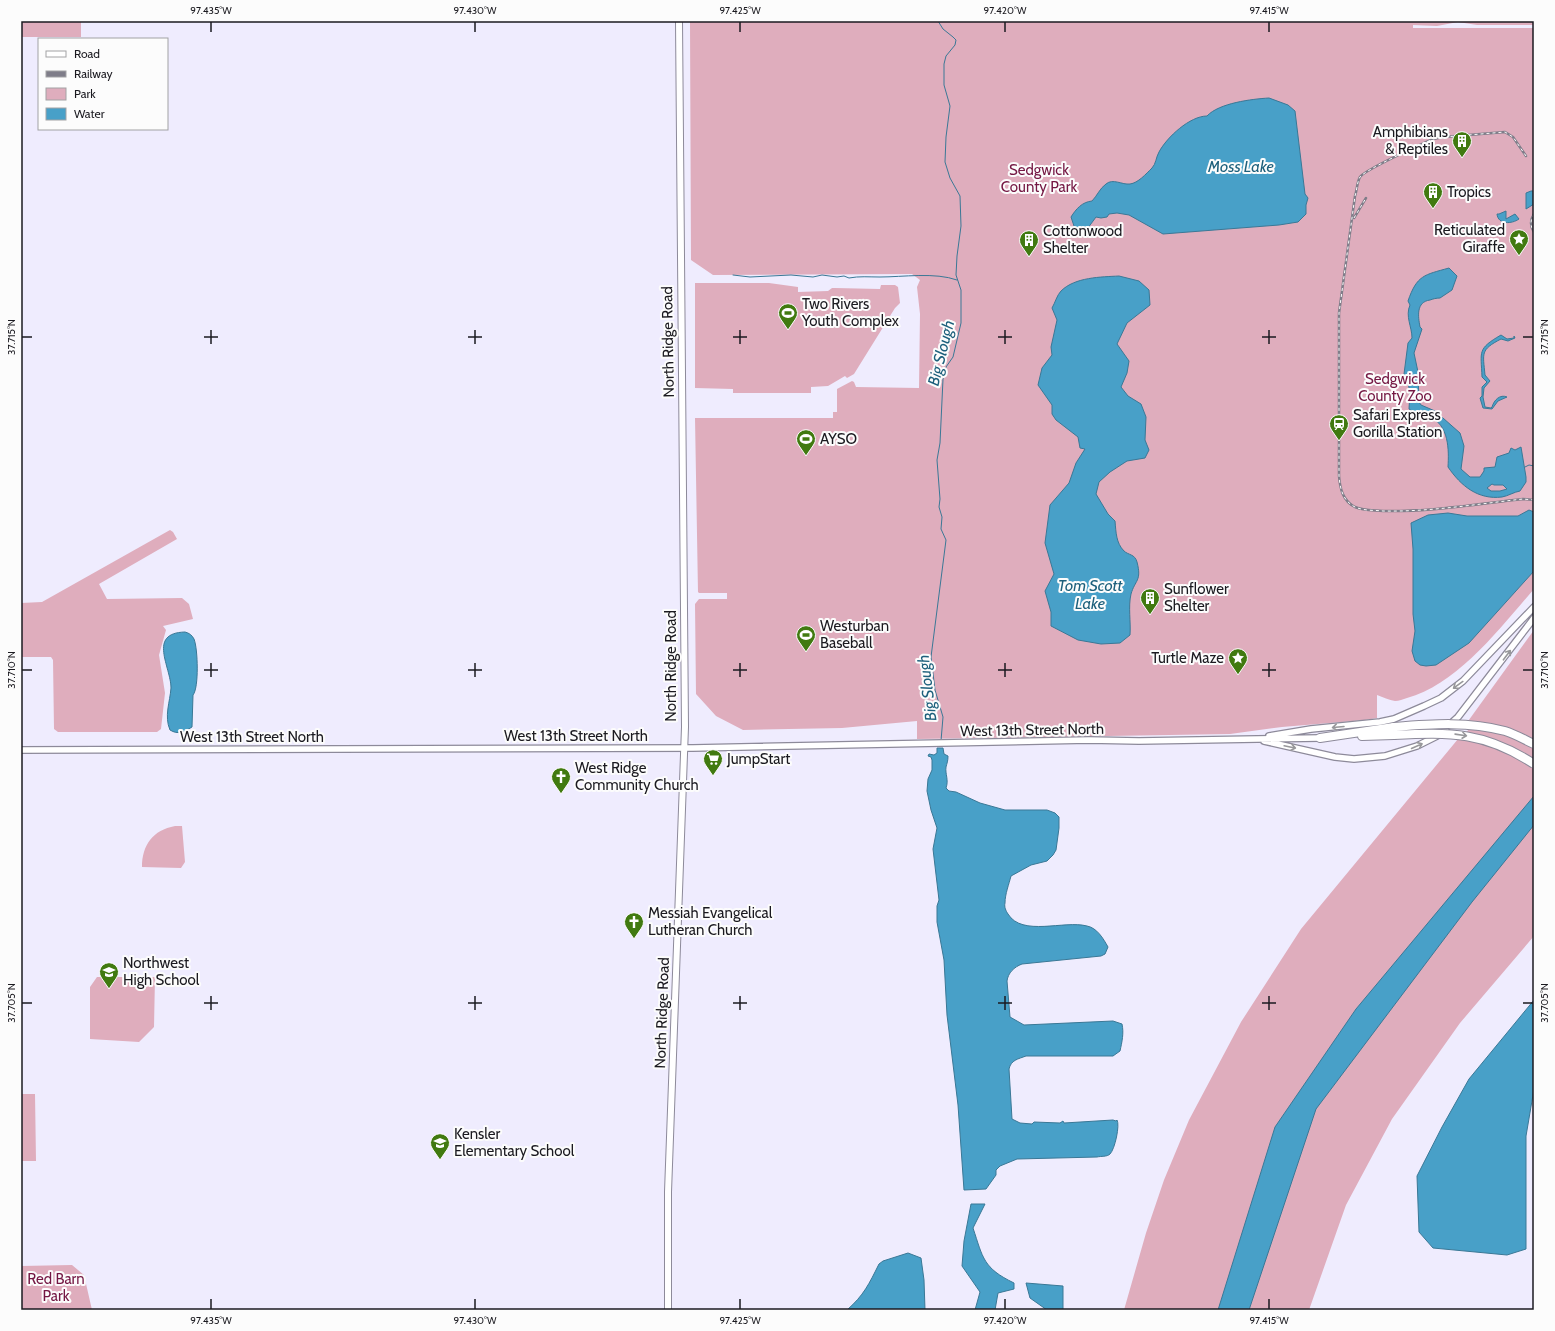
<svg xmlns="http://www.w3.org/2000/svg" width="1555" height="1331" font-family="Cabin,sans-serif">
	<rect width="100%" height="100%" fill="#efecfe"/>
	<path fill="#dfadbd" d="M 21,21 L 81,21 L 81,37 L 21,37 Z
		M 690,21 L 1534,21 L 1534,25 L 1477,25 L 1458,22 L 1437,26 L 1413,25 L 1413,28 L 1534,28 L 1534,589 C 1501,627 1457,685 1407,698 C 1403,699 1399,701 1395,701 C 1389,700 1383,697 1377,695 L 1377,718 L 1365,720 L 1282,727 L 1230,734 L 917,739 L 917,721 L 842,728 L 743,730 L 716,716 L 696,694 L 695,604 L 699,599 L 727,599 L 727,593 L 699,593 L 698,592 L 695,418 L 833,418 L 833,412 L 837,412 L 837,389 L 852,381 L 854,382 L 856,387 L 919,388 L 920,314 L 917,287 L 920,280 L 912,274 L 713,275 L 691,260 Z
		M 695,283 L 769,283 L 798,287 L 798,292 L 828,291 L 832,288 L 835,288 L 880,289 L 881,285 L 895,285 L 898,287 L 900,303 L 895,308 L 854,374 L 847,378 L 845,376 L 828,386 L 811,387 L 811,393 L 733,393 L 733,389 L 695,388 Z
		M 170,530 L 173,532 L 177,539 L 99,584 L 107,599 L 182,598 L 189,604 L 193,619 L 163,626 L 166,630 L 159,655 L 165,693 L 161,729 L 157,732 L 58,732 L 54,729 L 53,660 L 51,657 L 21,657 L 21,603 L 42,602 Z
		M 1534,630 L 1534,936 L 1460,1023 L 1392,1119 L 1346,1205 L 1309,1310 L 1124,1310 L 1146,1233 L 1164,1180 L 1189,1120 L 1241,1022 L 1301,929 L 1458,739 L 1473,726 L 1466,724 Z
		M 175,826 L 182,826 L 185,862 L 181,868 L 142,867 C 142,845 153,830 175,826 Z
		M 97,977 L 155,977 L 154,1027 L 139,1042 L 90,1039 L 90,987 Z
		M 21,1094 L 35,1094 L 36,1161 L 21,1161 Z
		M 72,1265 L 84,1275 L 92,1310 L 21,1310 L 21,1266 Z"/>
	<path fill="#48a0c8" stroke="#3a7896" fill-rule="evenodd" d="M 1269,98 L 1288,105 L 1295,111 L 1305,194 L 1308,198 L 1306,205 L 1306,214 L 1298,222 L 1279,225 L 1163,234 L 1129,215 L 1117,213 L 1109,214 L 1107,217 L 1101,218 L 1096,217 L 1085,232 L 1076,232 L 1071,217 C 1076,209 1082,202 1092,201 C 1097,196 1100,188 1106,184 C 1113,178 1122,185 1130,184 C 1138,183 1146,174 1152,168 C 1156,164 1156,157 1159,152 C 1167,137 1190,116 1207,116 C 1219,103 1252,99 1269,98 Z
		M 1531,191 L 1534,191 L 1534,204 L 1526,209 L 1526,193 Z
		M 1506,211 L 1506,219 L 1515,214 L 1519,219 C 1512,224 1498,225 1497,214 L 1499,214 Z
		M 1449,268 L 1457,276 L 1452,290 L 1440,298 C 1436,298 1433,299 1430,300 C 1416,302 1418,316 1420,327 L 1422,329 L 1414,353 L 1418,372 L 1419,402 L 1421,405 L 1435,411 L 1460,433 L 1464,446 L 1461,469 L 1470,477 L 1480,477 L 1484,471 L 1484,468 L 1495,467 L 1497,457 L 1509,453 L 1511,448 L 1515,450 L 1521,447 L 1526,477 L 1526,482 L 1520,491 C 1514,492 1508,496 1502,497 C 1478,500 1461,486 1448,467 C 1449,450 1449,425 1430,417 C 1424,414 1414,413 1409,409 L 1410,392 L 1407,379 L 1404,374 L 1408,343 L 1412,338 C 1412,327 1405,316 1410,305 L 1408,301 C 1417,275 1424,275 1449,268 ZM 1492,484 L 1494,485 L 1503,485 L 1507,489 L 1500,491 L 1491,491 L 1487,488 Z
		M 1119,276 L 1139,281 L 1149,290 L 1150,305 L 1127,323 L 1117,344 L 1129,361 L 1127,373 L 1121,387 L 1128,396 L 1141,404 L 1146,417 L 1145,440 L 1149,450 L 1145,458 L 1127,461 L 1110,472 L 1099,482 L 1096,494 L 1108,514 L 1115,521 C 1116,532 1116,543 1124,551 C 1128,555 1135,554 1137,562 C 1142,581 1135,580 1131,594 C 1128,607 1131,622 1130,635 L 1120,643 L 1101,644 L 1078,640 L 1051,626 L 1051,612 L 1045,591 L 1054,574 L 1045,543 L 1050,505 L 1069,483 L 1076,463 L 1085,449 L 1080,448 L 1078,437 L 1056,420 L 1052,414 L 1052,405 L 1038,385 L 1042,368 L 1052,355 L 1051,347 L 1057,320 L 1052,308 C 1055,303 1057,295 1061,291 C 1075,277 1101,277 1119,276 Z
		M 1501,335 L 1507,339 L 1514,338 L 1514,336 L 1515,338 L 1508,341 L 1501,339 C 1480,350 1483,353 1485,375 L 1490,381 L 1484,388 L 1483,397 L 1485,407 L 1491,408 L 1492,407 C 1494,400 1500,394 1507,397 L 1498,401 L 1492,409 L 1483,408 L 1480,398 L 1482,396 L 1482,387 L 1487,382 L 1482,377 C 1481,351 1477,349 1501,335 Z
		M 1529,510 L 1534,512 L 1534,571 L 1469,643 L 1436,665 L 1426,666 L 1420,665 L 1415,661 L 1412,651 L 1415,631 L 1413,614 L 1413,549 L 1411,523 L 1428,515 L 1448,513 L 1467,516 L 1518,516 Z
		M 185,632 C 189,633 192,635 194,639 C 198,649 199,688 193,695 L 192,727 C 184,732 178,735 170,730 C 164,716 170,702 171,688 C 171,667 147,633 185,632 Z
		M 937,748 L 943,748 L 944,754 L 948,756 C 948,761 947,763 946,767 C 945,774 949,780 946,788 L 949,791 L 956,792 L 980,803 L 1005,810 L 1047,810 L 1055,813 L 1059,817 L 1059,828 L 1056,850 L 1053,855 L 1047,861 L 1031,865 L 1011,876 C 1009,884 1005,894 1005,903 C 1004,907 1006,911 1008,914 C 1022,937 1064,920 1087,926 C 1097,928 1103,938 1108,947 L 1105,954 L 1101,956 L 1022,964 C 1014,967 1008,973 1007,981 L 1010,1017 L 1024,1025 L 1113,1021 L 1122,1024 C 1124,1033 1122,1042 1120,1051 L 1113,1056 L 1026,1056 C 1018,1059 1011,1060 1009,1069 L 1012,1119 L 1020,1123 L 1032,1124 L 1034,1122 L 1060,1123 L 1063,1121 L 1064,1123 L 1113,1120 L 1116,1121 L 1117,1120 C 1120,1125 1115,1149 1110,1154 C 1107,1157 1101,1156 1097,1157 L 1017,1159 L 1000,1166 L 996,1170 L 996,1175 L 986,1189 L 964,1190 L 958,1105 L 947,1015 L 944,960 L 937,922 L 937,906 L 939,900 L 933,849 L 937,828 L 931,810 L 927,791 L 928,779 L 932,770 L 932,760 L 931,757 L 928,756 L 929,754 L 934,755 L 937,753 Z
		M 1534,796 L 1534,825 L 1472,902 L 1316,1109 L 1249,1310 L 1218,1310 L 1275,1127 L 1356,1009 Z
		M 1534,1000 L 1534,1089 L 1526,1136 L 1526,1249 L 1507,1255 L 1433,1248 L 1419,1232 L 1417,1176 L 1442,1127 L 1469,1079 Z
		M 971,1204 L 985,1204 L 973,1228 C 983,1258 983,1268 1014,1283 L 1014,1289 L 998,1293 L 995,1310 L 975,1310 L 980,1292 L 962,1266 L 964,1241 Z
		M 908,1253 L 921,1258 L 924,1280 L 925,1310 L 847,1310 C 864,1295 869,1284 879,1264 L 883,1261 Z
		M 1026,1283 L 1063,1286 L 1063,1310 L 1047,1310 L 1030,1298 Z"/>
	<g fill="none" stroke-linecap="round" stroke-linejoin="round">
		<path stroke="#3a7896" stroke-width="1" d="M 938,21 L 943,29 L 953,37 L 956,40 L 955,45 L 946,56 L 944,64 L 944,85 L 950,106 L 946,137 L 945,162 L 950,178 L 960,196 L 961,226 L 957,256 L 956,275 L 961,290 L 961,323 L 953,357 L 946,367 L 943,379 L 940,443 L 937,460 L 940,499 L 939,507 L 942,517 L 941,529 L 946,540 L 931,657 L 935,690 L 943,717 L 941,741
			M 733,275 L 750,277 L 791,275 L 813,277 L 822,275 L 837,277 L 844,276 L 849,278 C 859,276 869,277 880,277 C 903,277 935,272 957,280
			M 1525,467 L 1529,465 L 1534,466"/>
		<defs>
			<path id="tertiary" d="M 1269,736 L 1311,729 L 1380,722 L 1394,719 L 1424,706 L 1441,698 L 1463,681 L 1534,607
				M 1264,741 L 1335,757 L 1354,759 L 1385,756 L 1417,746 L 1437,736 L 1458,717 L 1534,618
				M 21,750 L 693,748 L 1089,740 L 1139,741 L 1320,738"/>
			<path id="secondary" d="M 668,1310 L 668,1192 L 685,727 L 679,21"/>
			<path id="motorway" d="M 1362,736 L 1394,735
				M 1320,738 L 1394,727"/>
		</defs>
		<use href="#tertiary" stroke="#8d8a9a" stroke-width="8"/>
		<use href="#secondary" stroke="#8d8a9a" stroke-width="8"/>
		<use href="#motorway" stroke="#8d8a9a" stroke-width="10"/>
		<use href="#tertiary" stroke="#fff" stroke-width="5.5"/>
		<use href="#secondary" stroke="#fff" stroke-width="6"/>
		<use href="#motorway" stroke="#fff" stroke-width="8"/>
		<defs>
			<path id="rail" d="M 1526,156 L 1513,137 L 1505,132 L 1444,137 L 1433,139 C 1420,145 1366,169 1360,177 C 1357,182 1357,190 1355,196 L 1339,313 L 1339,476 C 1340,489 1343,501 1355,507 C 1364,511 1374,510 1383,511 C 1430,512 1477,504 1523,499 L 1534,500
				M 1534,214 C 1530,220 1530,226 1534,232
				M 1354,218 L 1366,198"/>
		</defs>
		<use href="#rail" stroke="#7f7d89" stroke-width="2.5"/>
		<use href="#rail" stroke="#fcfcfc" stroke-width="1" stroke-dasharray="3" stroke-linecap="butt"/>
		<defs>
			<path id="motorway-bridge" d="M 1394,727 C 1432,724 1469,721 1505,731 C 1515,734 1525,740 1534,744
				M 1394,735 C 1451,732 1485,732 1534,764"/>
		</defs>
		<use href="#motorway-bridge" stroke="#8d8a9a" stroke-width="10" stroke-linecap="butt"/>
		<use href="#motorway-bridge" stroke="#fff" stroke-width="8"/>
	</g>
	<defs><path id="oneway-shaft" d="M-6 0H5M1.5-3L5.5 0L1.5 3" fill="none" stroke-width="1.6" stroke-linecap="round" stroke-linejoin="round"/></defs>
	<g stroke="#98989b">
		<use href="#oneway-shaft" transform="translate(1507 655) rotate(-53)"/>
		<use href="#oneway-shaft" transform="translate(1458 685) rotate(144)"/>
		<use href="#oneway-shaft" transform="translate(1338 727) rotate(175)"/>
		<use href="#oneway-shaft" transform="translate(1461 735) rotate(8)"/>
		<use href="#oneway-shaft" transform="translate(1417 746) rotate(-24)"/>
		<use href="#oneway-shaft" transform="translate(1290 747) rotate(12)"/>
	</g>
	<path fill="none" stroke="#1b1a20" stroke-width="1.5" d="M 211,22 L 211,32M 475,22 L 475,32M 740,22 L 740,32M 1005,22 L 1005,32M 1269,22 L 1269,32M 211,330 L 211,344M 475,330 L 475,344M 740,330 L 740,344M 1005,330 L 1005,344M 1269,330 L 1269,344M 22,337 L 32,337M 204,337 L 218,337M 468,337 L 482,337M 733,337 L 747,337M 998,337 L 1012,337M 1262,337 L 1276,337M 1523,337 L 1533,337M 211,663 L 211,677M 475,663 L 475,677M 740,663 L 740,677M 1005,663 L 1005,677M 1269,663 L 1269,677M 22,670 L 32,670M 204,670 L 218,670M 468,670 L 482,670M 733,670 L 747,670M 998,670 L 1012,670M 1262,670 L 1276,670M 1523,670 L 1533,670M 211,996 L 211,1010M 475,996 L 475,1010M 740,996 L 740,1010M 1005,996 L 1005,1010M 1269,996 L 1269,1010M 22,1003 L 32,1003M 204,1003 L 218,1003M 468,1003 L 482,1003M 733,1003 L 747,1003M 998,1003 L 1012,1003M 1262,1003 L 1276,1003M 1523,1003 L 1533,1003M 211,1299 L 211,1309M 475,1299 L 475,1309M 740,1299 L 740,1309M 1005,1299 L 1005,1309M 1269,1299 L 1269,1309"/>
	<defs>
		<symbol id="building-pin" viewBox="-11 -11 22 30"><path d="M0 17L-7.5 6A9.5 9.5 0 1 1 7.5 6Z" fill="#417a10" stroke="#fcfcfc"/><path d="M-4-6H4V6H1V3H-1V6H-4ZM-2.5-4.3h1.7v1.8h-1.7ZM.8-4.3h1.7v1.8H.8ZM-2.5-1h1.7V.8h-1.7ZM.8-1h1.7V.8H.8Z" fill="#fff"/></symbol>
		<symbol id="sight-pin" viewBox="-11 -11 22 30"><path d="M0 17L-7.5 6A9.5 9.5 0 1 1 7.5 6Z" fill="#417a10" stroke="#fcfcfc"/><path d="M0-6L1.8-2.2L6-1.7L2.9 1.2L3.7 5.4L0 3.3L-3.7 5.4L-2.9 1.2L-6-1.7L-1.8-2.2Z" fill="#fff"/></symbol>
		<symbol id="stadium-pin" viewBox="-11 -11 22 30"><path d="M0 17L-7.5 6A9.5 9.5 0 1 1 7.5 6Z" fill="#417a10" stroke="#fcfcfc"/><path d="M0-5a6.5 5 0 1 0 0 10a6.5 5 0 1 0 0-10ZM-3.5-1.8h7v3.6h-7Z" fill="#fff"/></symbol>
		<symbol id="station-pin" viewBox="-11 -11 22 30"><path d="M0 17L-7.5 6A9.5 9.5 0 1 1 7.5 6Z" fill="#417a10" stroke="#fcfcfc"/><path d="M-3-6H3Q5-6 5-4V2Q5 4 3 4L4.5 6H3L1.5 4h-3L-3 6H-4.5L-3 4Q-5 4-5 2V-4Q-5-6-3-6ZM-3.5-4v3h7v-3ZM-3.5 1v1.5H-2V1ZM2 1v1.5H3.5V1Z" fill="#fff"/></symbol>
		<symbol id="supermarket-pin" viewBox="-11 -11 22 30"><path d="M0 17L-7.5 6A9.5 9.5 0 1 1 7.5 6Z" fill="#417a10" stroke="#fcfcfc"/><path d="M-6-5.5h2.5l.6 2H6L4.5 2H-2.5L-4.4-4H-6ZM-1.5 3.2a1.3 1.3 0 1 0 .1 0ZM3 3.2a1.3 1.3 0 1 0 .1 0Z" fill="#fff"/></symbol>
		<symbol id="church-pin" viewBox="-11 -11 22 30"><path d="M0 17L-7.5 6A9.5 9.5 0 1 1 7.5 6Z" fill="#417a10" stroke="#fcfcfc"/><path d="M-1.2-6h2.4v3.5h3.3v2.4h-3.3V6h-2.4V-.1h-3.3v-2.4h3.3Z" fill="#fff"/></symbol>
		<symbol id="school-pin" viewBox="-11 -11 22 30"><path d="M0 17L-7.5 6A9.5 9.5 0 1 1 7.5 6Z" fill="#417a10" stroke="#fcfcfc"/><path d="M0-5L7-2L0 1L-7-2ZM-4 1L0 2.5L4 1V4Q0 6-4 4Z" fill="#fff"/></symbol>
	</defs>
	<g fill-rule="evenodd">
		<use href="#building-pin" x="1451" y="130" width="22" height="30"/>
		<use href="#building-pin" x="1422" y="181" width="22" height="30"/>
		<use href="#sight-pin" x="1508" y="228" width="22" height="30"/>
		<use href="#building-pin" x="1018" y="229" width="22" height="30"/>
		<use href="#stadium-pin" x="777" y="302" width="22" height="30"/>
		<use href="#station-pin" x="1328" y="413" width="22" height="30"/>
		<use href="#stadium-pin" x="795" y="428" width="22" height="30"/>
		<use href="#building-pin" x="1139" y="587" width="22" height="30"/>
		<use href="#stadium-pin" x="795" y="624" width="22" height="30"/>
		<use href="#sight-pin" x="1227" y="647" width="22" height="30"/>
		<use href="#supermarket-pin" x="702" y="748" width="22" height="30"/>
		<use href="#church-pin" x="550" y="766" width="22" height="30"/>
		<use href="#church-pin" x="623" y="911" width="22" height="30"/>
		<use href="#school-pin" x="98" y="961" width="22" height="30"/>
		<use href="#school-pin" x="429" y="1132" width="22" height="30"/>
	</g>
	<g text-anchor="middle" dominant-baseline="central" stroke-width="4" stroke-linejoin="round" paint-order="stroke">
		<g font-size="15" fill="#1b1a20" stroke="#fcfcfc" text-anchor="start">
			<text x="1448" y="132" text-anchor="end">Amphibians<tspan x="1448" dy="17">&amp; Reptiles</tspan></text>
			<text x="1447" y="192">Tropics</text>
			<text x="1505" y="230" text-anchor="end">Reticulated<tspan x="1505" dy="17">Giraffe</tspan></text>
			<text x="1043" y="231">Cottonwood<tspan x="1043" dy="17">Shelter</tspan></text>
			<text x="802" y="304">Two Rivers<tspan x="802" dy="17">Youth Complex</tspan></text>
			<text x="1353" y="415">Safari Express<tspan x="1353" dy="17">Gorilla Station</tspan></text>
			<text x="820" y="439">AYSO</text>
			<text x="1164" y="589">Sunflower<tspan x="1164" dy="17">Shelter</tspan></text>
			<text x="820" y="626">Westurban<tspan x="820" dy="17">Baseball</tspan></text>
			<text x="1224" y="658" text-anchor="end">Turtle Maze</text>
			<text x="727" y="759">JumpStart</text>
			<text x="575" y="768">West Ridge<tspan x="575" dy="17">Community Church</tspan></text>
			<text x="648" y="913">Messiah Evangelical<tspan x="648" dy="17">Lutheran Church</tspan></text>
			<text x="123" y="963">Northwest<tspan x="123" dy="17">High School</tspan></text>
			<text x="454" y="1134">Kensler<tspan x="454" dy="17">Elementary School</tspan></text>
		</g>
		<g font-size="15" fill="#741743" stroke="#fcfcfc">
			<text x="1039" y="170">Sedgwick<tspan x="1039" dy="17">County Park</tspan></text>
			<text x="1395" y="379">Sedgwick<tspan x="1395" dy="17">County Zoo</tspan></text>
			<text x="56" y="1279">Red Barn<tspan x="56" dy="17">Park</tspan></text>
		</g>
		<g font-size="15" fill="#1b1a20" stroke="#fcfcfc">
			<text transform="translate(668 342) rotate(-91)">North Ridge Road</text>
			<text transform="translate(671 666) rotate(-90)">North Ridge Road</text>
			<text transform="translate(1032 730) rotate(-1)">West 13th Street North</text>
			<text x="576" y="736">West 13th Street North</text>
			<text x="252" y="737">West 13th Street North</text>
			<text transform="translate(662 1013) rotate(-88)">North Ridge Road</text>
		</g>
		<g font-size="16" font-style="italic" fill="#1d607c" stroke="#fcfcfc">
			<text x="1241" y="166">Moss Lake</text>
			<text transform="translate(941 353) rotate(-76)">Big Slough</text>
			<text x="1090" y="585">Tom Scott<tspan x="1090" dy="18">Lake</tspan></text>
			<text transform="translate(927 688) rotate(-97)">Big Slough</text>
		</g>
	</g>
	<rect width="1555" height="1331" fill="none" stroke="#fcfcfc" stroke-width="44"/>
	<rect x="38" y="38" width="130" height="92" fill="#fcfcfc" stroke="#a2a2a4"/>
	<rect x="46" y="51" width="20" height="6" fill="#ffffff" stroke="#a2a2a4"/>
	<text x="74" y="58" font-size="12" fill="#1b1a20">Road</text>
	<rect x="46" y="71" width="20" height="6" fill="#7f7d89" stroke="#a2a2a4"/>
	<text x="74" y="78" font-size="12" fill="#1b1a20">Railway</text>
	<rect x="46" y="88" width="20" height="12" fill="#dfadbd" stroke="#a2a2a4"/>
	<text x="74" y="98" font-size="12" fill="#1b1a20">Park</text>
	<rect x="46" y="108" width="20" height="12" fill="#48a0c8" stroke="#a2a2a4"/>
	<text x="74" y="118" font-size="12" fill="#1b1a20">Water</text>
	<rect x="22" y="22" width="1511" height="1287" fill="none" stroke="#1b1a20" stroke-width="1.5"/>
	<g font-size="10" text-anchor="middle" fill="#1b1a20">
		<text x="211" y="14">97.435°W</text>
		<text x="475" y="14">97.430°W</text>
		<text x="740" y="14">97.425°W</text>
		<text x="1005" y="14">97.420°W</text>
		<text x="1269" y="14">97.415°W</text>
		<text transform="translate(11 337) rotate(-90)" y="4">37.715°N</text>
		<text transform="translate(1544 337) rotate(-90)" y="4">37.715°N</text>
		<text transform="translate(11 670) rotate(-90)" y="4">37.710°N</text>
		<text transform="translate(1544 670) rotate(-90)" y="4">37.710°N</text>
		<text transform="translate(11 1003) rotate(-90)" y="4">37.705°N</text>
		<text transform="translate(1544 1003) rotate(-90)" y="4">37.705°N</text>
		<text x="211" y="1324">97.435°W</text>
		<text x="475" y="1324">97.430°W</text>
		<text x="740" y="1324">97.425°W</text>
		<text x="1005" y="1324">97.420°W</text>
		<text x="1269" y="1324">97.415°W</text>
	</g>
</svg>
